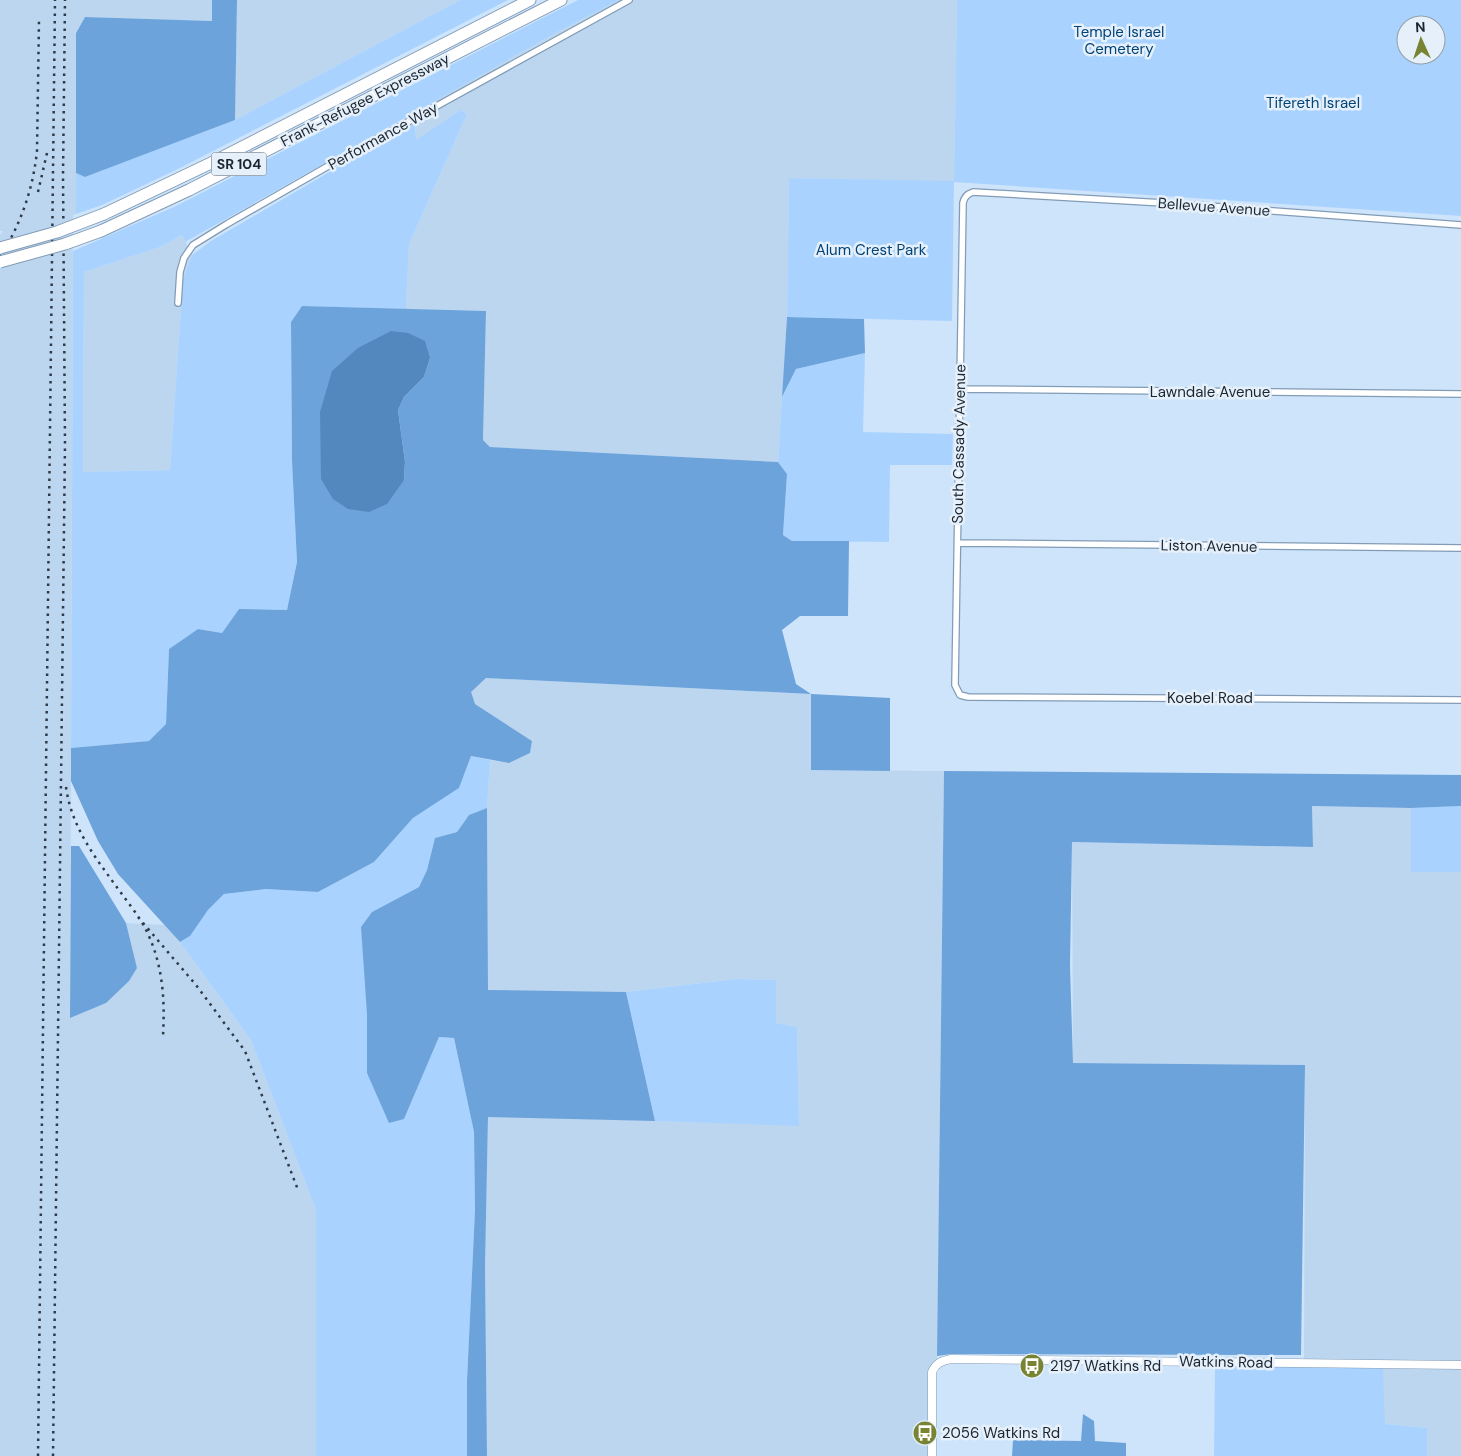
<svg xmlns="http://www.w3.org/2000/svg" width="1461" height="1456" font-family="'DM Sans',sans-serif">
	<rect width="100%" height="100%" fill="#cee4fb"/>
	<path fill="#bcd6f0" d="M 0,0 L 212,0 L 212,21 L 85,17 L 76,32 L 76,214 L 73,215 L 70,1017 L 106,1003 L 137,968 L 126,923 L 165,925 L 180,942 L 251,1040 L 316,1210 L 316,1456 L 0,1456 L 0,235 L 3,231 L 0,231 Z
		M 237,0 L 460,0 L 235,120 Z
		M 619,0 L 957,0 L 954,182 L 789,178 L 787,317 L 778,462 L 490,447 L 483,440 L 486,311 L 406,309 L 409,244 L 467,114 L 461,110 L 416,141 L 415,112 L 559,31 Z
		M 182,235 L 192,255 L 183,279 L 170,470 L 83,472 L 84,272 L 160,247 Z
		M 486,678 L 811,694 L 812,770 L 944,771 L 937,1356 L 930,1456 L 487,1456 L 485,1267 L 488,1116 L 799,1125 L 797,1027 L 776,1023 L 776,980 L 736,979 L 626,992 L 488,991 L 487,808 L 490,760 L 509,763 L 530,753 L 532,741 L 475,704 L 470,692 Z
		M 1312,806 L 1411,808 L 1411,872 L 1461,872 L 1461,1456 L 1427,1456 L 1427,1428 L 1385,1424 L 1304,1366 L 1305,1065 L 1073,1063 L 1072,842 L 1313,847 Z"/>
	<path fill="#a9d3fe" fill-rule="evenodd" d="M 460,0 L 508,0 L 178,169 L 102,205 L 76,214 L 76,173 L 85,177 L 235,120 Z
		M 578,0 L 619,0 L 559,31 L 185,242 L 182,235 L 160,247 L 84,272 L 83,472 L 170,470 L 183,279 L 192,255 L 211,241 L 415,122 L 416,140 L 461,110 L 467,114 L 409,244 L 406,309 L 302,306 L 291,322 L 292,461 L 297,562 L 287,610 L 239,609 L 222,633 L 198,629 L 169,649 L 166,724 L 150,741 L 71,748 L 73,251 L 176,206 Z
		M 957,0 L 1461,0 L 1461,216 L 954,182 L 952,321 L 787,317 L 789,178 L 954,181 ZM 1406,25 L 1436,25 L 1436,55 L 1406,55 Z
		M 865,353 L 863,432 L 953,434 L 952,465 L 890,465 L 889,542 L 792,541 L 783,535 L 787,474 L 778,462 L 782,397 L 796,369 Z
		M 471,756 L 490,760 L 487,808 L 469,815 L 457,832 L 435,838 L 427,870 L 419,887 L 372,912 L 367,1014 L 367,1073 L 404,1119 L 439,1037 L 454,1038 L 474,1132 L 475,1210 L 467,1381 L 467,1456 L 316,1456 L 316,1210 L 251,1040 L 180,942 L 190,936 L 208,910 L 224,894 L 266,889 L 318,892 L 374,862 L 413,818 L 459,788 Z
		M 1461,806 L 1461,872 L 1411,872 L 1411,808 Z
		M 736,979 L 776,980 L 776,1023 L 797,1027 L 799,1126 L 655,1121 L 626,992 Z
		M 1215,1366 L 1304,1366 L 1383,1369 L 1385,1424 L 1427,1428 L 1427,1456 L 1214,1456 Z"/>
	<path fill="#6da3db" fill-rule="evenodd" d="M 212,0 L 237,0 L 235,120 L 85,177 L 76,173 L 76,33 L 85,17 L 212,21 Z
		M 302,306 L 486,311 L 483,440 L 490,447 L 778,462 L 787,474 L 783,535 L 792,541 L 849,541 L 848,616 L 800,616 L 782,630 L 796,684 L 811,694 L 890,698 L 890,771 L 811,770 L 811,694 L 486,678 L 471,692 L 475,704 L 532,741 L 530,753 L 509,763 L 471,756 L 459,788 L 413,818 L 374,862 L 318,892 L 266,889 L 224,894 L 208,910 L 190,936 L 180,942 L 118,874 L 98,841 L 71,781 L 71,748 L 149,741 L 166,724 L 169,649 L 198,629 L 222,633 L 239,609 L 287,610 L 297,562 L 292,461 L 291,322 ZM 430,358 L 424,377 L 404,397 L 398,410 L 405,462 L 404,480 L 333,499 Z
		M 787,317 L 864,319 L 865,353 L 796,369 L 782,397 Z
		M 944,771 L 1461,775 L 1461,806 L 1411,808 L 1312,806 L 1313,847 L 1072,842 L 1070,966 L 1073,1063 L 1305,1065 L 1301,1355 L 951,1354 L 937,1356 Z
		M 487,808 L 488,990 L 626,992 L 655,1121 L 488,1117 L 485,1267 L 487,1456 L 467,1456 L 467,1381 L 475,1210 L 474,1132 L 454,1038 L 439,1037 L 404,1119 L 389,1123 L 367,1073 L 367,1014 L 361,927 L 372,912 L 419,887 L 427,870 L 435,838 L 457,832 L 469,815 Z
		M 71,846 L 79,846 L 126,923 L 137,968 L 129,981 L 106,1003 L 70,1018 Z
		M 1083,1414 L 1094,1421 L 1095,1441 L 1126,1443 L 1126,1456 L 1012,1456 L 1013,1440 L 1081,1441 Z"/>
	<path fill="#5288be" d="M 391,331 L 408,333 L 425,341 L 430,358 L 424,377 L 404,397 L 398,410 L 405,462 L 404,480 L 387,504 L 369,512 L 348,509 L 333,499 L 321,479 L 320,412 L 332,371 L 358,348 Z"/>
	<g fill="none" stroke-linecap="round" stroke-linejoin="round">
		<defs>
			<path id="minor" d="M 1461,225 L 1181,204 L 973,192 C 967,194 964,197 963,203 L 955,685 L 960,695 L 968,697 L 1461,700
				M 178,303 L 180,272 L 184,258 L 193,245 L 227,224 L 337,161 L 629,0
				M 960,389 L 1461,394
				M 958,543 L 1461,548"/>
			<path id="tertiary" d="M 932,1456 L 932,1372 C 936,1363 941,1361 951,1359 L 1461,1365"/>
			<path id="motorway" d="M 104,214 L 211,163 L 530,0
				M 101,231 L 189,190 L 561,0"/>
		</defs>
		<use href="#minor" stroke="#829cb6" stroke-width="8"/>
		<use href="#tertiary" stroke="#829cb6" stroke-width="9"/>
		<use href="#motorway" stroke="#829cb6" stroke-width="13"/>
		<use href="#minor" stroke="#fff" stroke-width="5.5"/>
		<use href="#tertiary" stroke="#fff" stroke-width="8"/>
		<use href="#motorway" stroke="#fff" stroke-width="11"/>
		<path stroke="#2f3a46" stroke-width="2.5" stroke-dasharray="2.5 5" stroke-linecap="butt" d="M 38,192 L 47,153
			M 0,257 C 21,224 33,189 37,151 L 39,20
			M 66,787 C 72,831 99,862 124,897 C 132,908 141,919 147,932 C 163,965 165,1000 163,1036
			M 138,917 L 196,985 L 245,1051 L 298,1190
			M 38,1456 L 55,0
			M 53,1456 L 65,444 L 63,176 L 65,0"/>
		<defs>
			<path id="motorway-bridge" d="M 0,248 L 57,232 L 104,214
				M 0,262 L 65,244 L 101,231"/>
		</defs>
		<use href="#motorway-bridge" stroke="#829cb6" stroke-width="13" stroke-linecap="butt"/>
		<use href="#motorway-bridge" stroke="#fff" stroke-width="11"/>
	</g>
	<defs>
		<symbol id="bus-disc" viewBox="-11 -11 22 22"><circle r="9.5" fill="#788431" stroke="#e5f0fb"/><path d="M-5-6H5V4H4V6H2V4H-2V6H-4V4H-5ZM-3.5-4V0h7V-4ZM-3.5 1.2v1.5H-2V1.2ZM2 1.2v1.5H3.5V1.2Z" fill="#fff"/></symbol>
	</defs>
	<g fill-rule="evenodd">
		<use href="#bus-disc" x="1018" y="1352" width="28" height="28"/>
		<use href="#bus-disc" x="911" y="1419" width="28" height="28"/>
	</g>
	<g text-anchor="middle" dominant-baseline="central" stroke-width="5" stroke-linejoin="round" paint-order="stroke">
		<rect fill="#e5f0fb" stroke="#58626d" stroke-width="1" x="211.5" y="152.5" width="55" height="23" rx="4"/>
		<g font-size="14" font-weight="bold" fill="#1b2530">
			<text x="239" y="164">SR 104</text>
		</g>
		<g font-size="15" fill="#034376" stroke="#e5f0fb">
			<text x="1119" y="32">Temple Israel<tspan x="1119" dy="17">Cemetery</tspan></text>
			<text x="1313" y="103">Tifereth Israel</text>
			<text x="871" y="250">Alum Crest Park</text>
		</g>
		<g font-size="15" fill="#1b2530" stroke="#e5f0fb">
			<text transform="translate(365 100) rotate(-27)">Frank-Refugee Expressway</text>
			<text transform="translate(383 136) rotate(-29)">Performance Way</text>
			<text transform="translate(1214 207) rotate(4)">Bellevue Avenue</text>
			<text x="1210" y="392">Lawndale Avenue</text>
			<text transform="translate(959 444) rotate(-89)">South Cassady Avenue</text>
			<text transform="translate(1209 546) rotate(1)">Liston Avenue</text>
			<text x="1210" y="698">Koebel Road</text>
			<text transform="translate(1226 1362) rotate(1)">Watkins Road</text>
		</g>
		<g font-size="15" fill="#1b2530" stroke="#e5f0fb" text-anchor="start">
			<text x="1050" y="1366">2197 Watkins Rd</text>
			<text x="942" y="1433">2056 Watkins Rd</text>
		</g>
	</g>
	<g transform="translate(1421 40) rotate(357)"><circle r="24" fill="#e5f0fb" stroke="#949faa"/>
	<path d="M0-4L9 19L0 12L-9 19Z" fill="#788431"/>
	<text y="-8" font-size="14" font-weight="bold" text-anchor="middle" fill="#1b2530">N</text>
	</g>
</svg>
